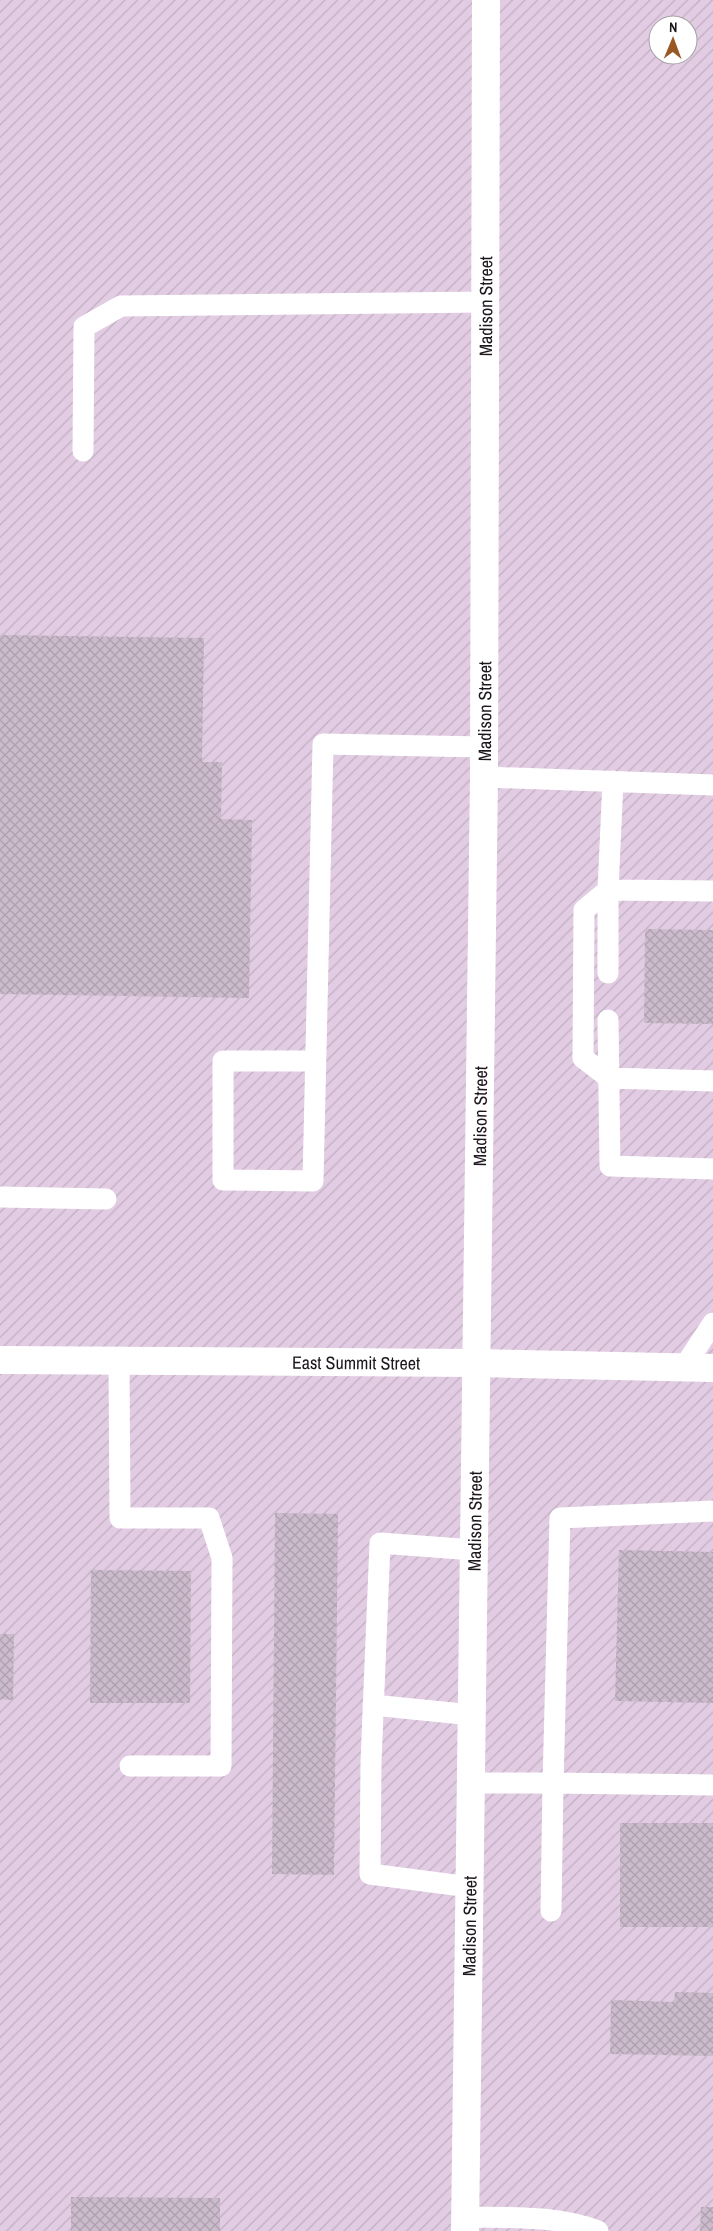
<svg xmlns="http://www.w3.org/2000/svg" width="713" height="2231" font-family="'Archivo Narrow',sans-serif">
	<defs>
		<pattern id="industrial-furrows" width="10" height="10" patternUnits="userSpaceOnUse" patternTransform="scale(1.25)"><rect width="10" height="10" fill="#e2cce3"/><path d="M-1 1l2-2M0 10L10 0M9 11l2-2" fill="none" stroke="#c1aec2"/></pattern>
		<pattern id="building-cross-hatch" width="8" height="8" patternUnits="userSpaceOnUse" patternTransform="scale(1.25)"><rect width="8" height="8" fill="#cbbbcc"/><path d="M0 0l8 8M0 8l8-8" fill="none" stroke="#aea0af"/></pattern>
	</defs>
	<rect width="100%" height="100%" fill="#e9d9ea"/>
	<path fill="url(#industrial-furrows)" fill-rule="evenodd" d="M 0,0 L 713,0 L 713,2231 L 0,2231 ZM 658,25 L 688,25 L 688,55 L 658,55 Z"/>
	<path fill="url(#building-cross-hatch)" d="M 0,635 L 204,638 L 202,762 L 222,762 L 221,819 L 252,820 L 249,998 L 0,994 Z
		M 645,929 L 713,930 L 713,1024 L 644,1023 Z
		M 275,1513 L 338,1514 L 334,1875 L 272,1874 Z
		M 619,1550 L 713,1552 L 713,1703 L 615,1701 Z
		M 91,1570 L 191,1571 L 190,1703 L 90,1703 Z
		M 0,1634 L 14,1634 L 13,1700 L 0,1699 Z
		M 620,1823 L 713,1823 L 713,1927 L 620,1927 Z
		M 675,1992 L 713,1993 L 713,2056 L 610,2054 L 611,2000 L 674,2002 Z
		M 71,2197 L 220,2198 L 220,2231 L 71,2231 Z
		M 701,2207 L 713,2207 L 713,2231 L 700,2231 Z"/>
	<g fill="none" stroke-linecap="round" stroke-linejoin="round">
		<path stroke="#fff" stroke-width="21" d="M 83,451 L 84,327 L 121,306 L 486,302
			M 484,777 L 713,785
			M 713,891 L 608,890 L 584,910 L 583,1058 L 609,1078 L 713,1081
			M 608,973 L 608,890 L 613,781
			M 608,1020 L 610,1166 L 713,1169
			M 315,1061 L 223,1061 L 223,1180 L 313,1181 L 323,744 L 484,747
			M 0,1197 L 106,1199
			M 119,1360 L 120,1518 L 209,1518 L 222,1558 L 221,1766 L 130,1766
			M 684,1367 L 713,1323
			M 373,1705 L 472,1715
			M 471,1783 L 553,1783 L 560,1518 L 713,1511
			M 470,1887 L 370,1874 L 371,1762 L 380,1543 L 474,1550
			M 551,1911 L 553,1783 L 713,1785
			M 465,2217 C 509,2218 557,2215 598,2231"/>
		<g stroke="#fff" stroke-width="28">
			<path id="s1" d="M 0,1360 L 477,1363 L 713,1368"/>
			<path id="s2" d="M 465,2231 L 484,777 L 486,0"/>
		</g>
	</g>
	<g text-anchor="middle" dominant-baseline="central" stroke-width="4" stroke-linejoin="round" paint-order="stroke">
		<g font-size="18" fill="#1d171d" stroke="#fff">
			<text stroke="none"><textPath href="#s2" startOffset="1925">Madison Street</textPath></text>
			<text stroke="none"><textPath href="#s2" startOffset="1520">Madison Street</textPath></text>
			<text stroke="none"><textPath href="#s2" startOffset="1115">Madison Street</textPath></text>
			<text stroke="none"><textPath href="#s1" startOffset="356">East Summit Street</textPath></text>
			<text stroke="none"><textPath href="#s2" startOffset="710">Madison Street</textPath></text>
			<text stroke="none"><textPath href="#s2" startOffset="305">Madison Street</textPath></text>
		</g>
	</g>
	<g transform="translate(673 40) rotate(1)"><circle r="24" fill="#ffffff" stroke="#a5a2a5"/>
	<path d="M0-4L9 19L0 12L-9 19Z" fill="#995823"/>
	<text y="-8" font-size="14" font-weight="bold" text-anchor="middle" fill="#1d171d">N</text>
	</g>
</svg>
